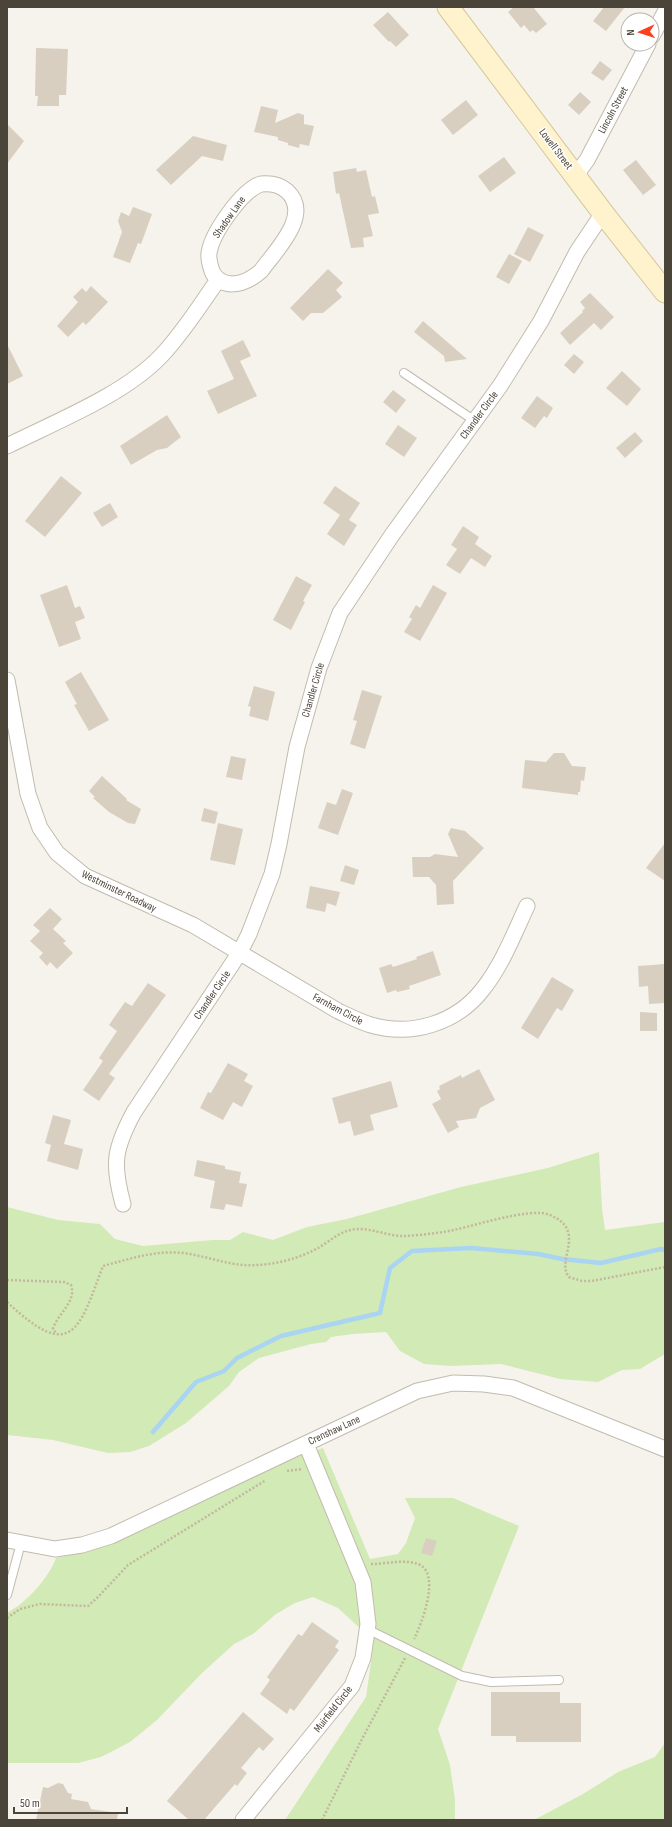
<svg xmlns="http://www.w3.org/2000/svg" width="672" height="1827" font-family="'Sofia Sans Condensed',sans-serif">
	<rect width="100%" height="100%" fill="#f6f3ec"/>
	<path fill="#d2eab5" d="M 599,1152 L 602,1208 L 605,1230 L 665,1222 L 665,1354 L 640,1369 L 622,1370 L 598,1382 L 560,1379 L 501,1364 L 451,1366 L 424,1364 L 400,1351 L 386,1332 L 353,1334 L 331,1337 L 326,1342 L 311,1344 L 259,1358 L 239,1372 L 229,1386 L 186,1423 L 149,1446 L 130,1452 L 108,1453 L 53,1440 L 7,1435 L 7,1207 L 58,1220 L 100,1224 L 115,1239 L 143,1246 L 213,1240 L 230,1240 L 243,1232 L 273,1240 L 307,1227 L 347,1219 L 461,1187 L 548,1168 Z
		M 323,1448 L 370,1559 L 398,1554 L 406,1543 L 415,1518 L 405,1498 L 453,1498 L 519,1526 L 438,1729 L 450,1765 L 455,1800 L 455,1820 L 285,1820 L 366,1697 L 374,1641 L 338,1608 L 313,1597 L 295,1603 L 276,1614 L 253,1634 L 234,1644 L 202,1673 L 157,1720 L 130,1742 L 101,1757 L 78,1763 L 7,1763 L 7,1613 C 27,1602 48,1579 56,1558 L 90,1551 L 140,1530 L 280,1463 Z
		M 665,1743 L 665,1820 L 534,1820 L 583,1794 L 618,1772 L 655,1757 Z"/>
	<g fill="none" stroke-linecap="round" stroke-linejoin="round">
		<path stroke="#a9d4f2" stroke-width="4.5" d="M 153,1432 L 196,1382 L 224,1371 L 237,1358 L 281,1336 L 380,1313 L 390,1268 L 412,1251 L 471,1248 L 538,1254 L 562,1259 L 601,1263 L 661,1249 L 665,1250"/>
	</g>
	<path fill="#d8cfc1" d="M 514,7 L 533,7 L 547,24 L 536,33 L 533,30 L 530,32 L 524,25 L 521,28 L 508,12 Z
		M 604,7 L 625,7 L 606,31 L 593,21 Z
		M 388,12 L 409,35 L 396,47 L 390,41 L 389,42 L 373,25 Z
		M 36,48 L 68,49 L 66,95 L 59,95 L 59,106 L 37,106 L 38,96 L 35,96 Z
		M 600,61 L 612,70 L 603,81 L 591,73 Z
		M 580,92 L 591,102 L 579,115 L 568,105 Z
		M 466,100 L 478,115 L 453,135 L 441,120 Z
		M 261,106 L 278,110 L 275,123 L 298,113 L 304,115 L 304,124 L 314,126 L 309,146 L 300,144 L 299,148 L 288,145 L 288,143 L 278,140 L 278,137 L 254,132 Z
		M 7,124 L 24,141 L 7,164 Z
		M 193,136 L 227,145 L 223,161 L 202,156 L 171,185 L 156,170 Z
		M 504,157 L 516,173 L 490,192 L 478,176 Z
		M 636,160 L 656,185 L 643,195 L 623,170 Z
		M 356,168 L 357,172 L 366,170 L 372,197 L 375,196 L 379,213 L 368,215 L 373,236 L 363,238 L 364,247 L 351,248 L 339,193 L 336,194 L 333,172 Z
		M 133,207 L 152,214 L 141,244 L 138,243 L 130,263 L 113,257 L 122,232 L 118,221 L 121,212 L 129,216 Z
		M 528,227 L 544,235 L 530,262 L 514,254 Z
		M 509,254 L 522,261 L 509,284 L 496,277 Z
		M 328,269 L 343,283 L 336,290 L 342,297 L 323,313 L 311,313 L 303,321 L 290,308 Z
		M 91,286 L 108,302 L 86,325 L 83,322 L 68,337 L 57,326 L 78,302 L 73,297 L 82,288 L 86,292 Z
		M 590,293 L 614,317 L 601,330 L 594,323 L 570,345 L 560,333 L 583,312 L 582,311 L 585,308 L 580,302 Z
		M 423,321 L 467,359 L 445,362 L 444,356 L 414,332 Z
		M 243,340 L 251,356 L 240,361 L 257,396 L 218,414 L 207,391 L 234,379 L 221,351 Z
		M 7,344 L 23,376 L 7,384 Z
		M 574,354 L 584,362 L 574,374 L 564,365 Z
		M 622,371 L 641,389 L 627,406 L 606,388 Z
		M 393,390 L 406,400 L 396,413 L 383,402 Z
		M 537,396 L 553,408 L 547,418 L 544,416 L 535,428 L 521,418 Z
		M 167,415 L 181,437 L 167,448 L 157,450 L 131,465 L 120,446 Z
		M 398,425 L 417,438 L 404,457 L 385,444 Z
		M 635,432 L 643,441 L 625,458 L 616,448 Z
		M 61,476 L 82,493 L 45,537 L 25,521 Z
		M 335,486 L 360,503 L 349,520 L 357,525 L 344,546 L 327,534 L 340,515 L 323,503 Z
		M 110,503 L 118,517 L 102,527 L 93,513 Z
		M 463,526 L 479,537 L 475,544 L 492,556 L 485,567 L 471,558 L 460,574 L 446,565 L 457,549 L 451,545 Z
		M 296,576 L 312,585 L 303,601 L 305,602 L 291,630 L 273,620 Z
		M 67,585 L 75,608 L 80,606 L 85,618 L 75,622 L 81,639 L 59,647 L 40,595 Z
		M 433,585 L 447,593 L 420,641 L 404,632 L 412,619 L 409,617 L 416,605 L 420,608 Z
		M 81,672 L 109,720 L 89,731 L 74,705 L 77,704 L 65,682 Z
		M 254,686 L 275,692 L 268,721 L 249,716 L 251,707 L 248,706 Z
		M 362,690 L 382,696 L 365,749 L 350,744 L 357,721 L 353,720 Z
		M 554,753 L 564,753 L 572,766 L 586,767 L 584,781 L 581,780 L 580,792 L 578,792 L 578,795 L 522,788 L 525,760 L 546,762 Z
		M 231,756 L 246,759 L 242,780 L 226,777 Z
		M 102,776 L 127,799 L 126,800 L 141,809 L 135,824 L 128,823 L 109,812 L 93,798 L 95,797 L 89,791 Z
		M 342,789 L 353,793 L 338,835 L 318,828 L 327,802 L 336,805 Z
		M 204,808 L 218,812 L 215,824 L 201,821 Z
		M 218,823 L 243,829 L 235,865 L 210,860 Z
		M 451,828 L 465,831 L 484,848 L 453,881 L 454,904 L 437,905 L 436,885 L 429,877 L 413,877 L 412,857 L 430,857 L 435,854 L 458,857 L 448,834 Z
		M 665,843 L 665,881 L 646,868 Z
		M 345,865 L 359,870 L 354,885 L 340,881 Z
		M 310,886 L 340,892 L 336,906 L 327,903 L 325,912 L 306,908 Z
		M 50,908 L 62,919 L 53,929 L 66,941 L 63,943 L 73,953 L 57,969 L 50,962 L 47,966 L 39,957 L 43,953 L 30,941 L 40,931 L 33,925 Z
		M 433,951 L 441,975 L 409,986 L 410,989 L 397,992 L 396,990 L 387,993 L 379,968 L 391,964 L 393,967 L 417,959 L 416,957 Z
		M 665,964 L 665,1003 L 649,1004 L 648,986 L 639,987 L 638,966 Z
		M 552,977 L 574,990 L 562,1011 L 557,1008 L 538,1039 L 521,1028 Z
		M 148,983 L 166,995 L 109,1074 L 115,1078 L 99,1101 L 83,1090 L 103,1061 L 99,1058 L 117,1031 L 109,1025 L 125,1002 L 132,1006 Z
		M 640,1012 L 657,1013 L 657,1031 L 640,1031 Z
		M 228,1063 L 248,1074 L 244,1081 L 253,1086 L 242,1107 L 233,1102 L 223,1120 L 200,1108 L 208,1092 L 211,1093 Z
		M 479,1069 L 495,1100 L 480,1108 L 476,1118 L 456,1121 L 459,1127 L 448,1133 L 432,1104 L 441,1099 L 437,1091 L 440,1089 L 439,1086 L 461,1075 L 462,1078 Z
		M 391,1081 L 398,1107 L 370,1115 L 374,1130 L 354,1136 L 350,1121 L 339,1124 L 332,1098 Z
		M 53,1115 L 71,1120 L 64,1144 L 83,1149 L 78,1170 L 47,1161 L 51,1145 L 45,1143 Z
		M 197,1160 L 225,1166 L 225,1169 L 241,1172 L 239,1183 L 247,1184 L 242,1207 L 226,1204 L 224,1210 L 210,1208 L 215,1181 L 194,1176 Z
		M 426,1538 L 437,1541 L 432,1556 L 421,1553 Z
		M 312,1622 L 339,1641 L 335,1647 L 339,1650 L 294,1711 L 290,1708 L 287,1714 L 260,1694 L 270,1680 L 267,1677 L 298,1634 L 302,1636 Z
		M 491,1692 L 560,1692 L 560,1703 L 581,1703 L 581,1742 L 516,1742 L 516,1736 L 491,1736 Z
		M 243,1712 L 274,1739 L 263,1751 L 259,1747 L 241,1768 L 247,1773 L 237,1786 L 235,1784 L 204,1820 L 189,1820 L 167,1801 Z
		M 58,1783 L 63,1784 L 68,1793 L 72,1794 L 71,1799 L 88,1802 L 91,1809 L 118,1813 L 117,1820 L 36,1820 L 43,1787 L 48,1788 Z"/>
	<g fill="none" stroke-linecap="round" stroke-linejoin="round">
		<defs>
			<path id="lane" d="M 404,373 L 475,421
				M 7,1595 L 21,1543
				M 367,1629 L 462,1676 L 491,1682 L 559,1680"/>
			<path id="street" d="M 652,36 L 665,12
				M 576,175 L 587,160 L 648,44
				M 261,184 C 271,183 280,185 287,191 C 313,215 275,251 261,271 C 252,279 243,284 231,284 C 222,283 215,279 212,271 C 210,265 208,259 209,253 C 212,233 242,190 261,184 Z
				M 7,446 C 55,422 124,395 161,356 C 183,333 200,305 218,280
				M 7,680 L 28,794 L 40,828 L 57,853 L 85,876 L 193,925 L 338,1011 C 349,1016 360,1022 371,1025 C 412,1037 457,1023 483,989 C 502,965 514,934 527,906
				M 123,1204 C 112,1164 114,1149 134,1112 L 240,952 L 249,934 L 272,874 L 279,844 L 297,747 L 319,668 L 340,613 L 392,535 L 500,386 L 541,321 L 577,252 L 603,213
				M 7,1540 L 55,1549 L 82,1545 L 111,1536 L 417,1391 L 453,1383 L 484,1384 L 513,1388 L 665,1449
				M 243,1820 L 352,1686 L 363,1658 L 368,1624 L 363,1582 L 306,1444"/>
			<path id="secondary" d="M 448,7 L 603,213 L 665,292"/>
		</defs>
		<use href="#lane" stroke="#c2bbae" stroke-width="10"/>
		<use href="#street" stroke="#c2bbae" stroke-width="17"/>
		<use href="#secondary" stroke="#d6c79b" stroke-width="23"/>
		<path stroke="#c4b79f" stroke-width="2.5" stroke-dasharray="2 2" stroke-linecap="butt" d="M 7,1280 L 64,1282 L 71,1285 C 77,1302 57,1314 53,1329 L 56,1333
			M 7,1302 C 72,1363 79,1330 103,1266 C 129,1259 156,1250 183,1253 C 208,1256 231,1267 257,1265 C 278,1264 300,1258 318,1248 C 327,1243 337,1234 347,1231 C 365,1225 383,1235 401,1236 C 414,1236 429,1234 443,1232 C 466,1229 530,1206 550,1215 C 588,1231 555,1260 569,1277 L 582,1281 L 592,1281 L 665,1267
			M 287,1471 L 302,1469
			M 371,1564 C 386,1564 403,1559 418,1564 C 442,1573 421,1625 414,1639
			M 7,1618 L 20,1609 L 40,1604 L 88,1606 L 98,1597 L 128,1565 L 266,1480
			M 322,1820 L 361,1741 L 405,1658"/>
		<use href="#lane" stroke="#fff" stroke-width="8"/>
		<use href="#street" stroke="#fff" stroke-width="15"/>
		<use href="#secondary" stroke="#fff3cd" stroke-width="21"/>
	</g>
	<g text-anchor="middle" dominant-baseline="central" stroke-width="3" stroke-linejoin="round" paint-order="stroke">
		<g font-size="11" fill="#4b4439" stroke="#fff">
			<text transform="translate(613 110) rotate(-62)">Lincoln Street</text>
			<text transform="translate(556 149) rotate(53)">Lowell Street</text>
			<text transform="translate(229 217) rotate(-55)">Shadow Lane</text>
			<text transform="translate(479 415) rotate(-54)">Chandler Circle</text>
			<text transform="translate(313 690) rotate(-74)">Chandler Circle</text>
			<text transform="translate(119 891) rotate(26)">Westminster Roadway</text>
			<text transform="translate(212 995) rotate(-56)">Chandler Circle</text>
			<text transform="translate(338 1009) rotate(28)">Farnham Circle</text>
			<text transform="translate(334 1430) rotate(-25)">Crenshaw Lane</text>
			<text transform="translate(333 1709) rotate(-52)">Muirfield Circle</text>
		</g>
	</g>
	<rect width="672" height="1827" fill="none" stroke="#4b4439" stroke-width="16"/>
	<g transform="translate(640 32) rotate(267)"><circle r="19" fill="#ffffff" stroke="#b7b4b0"/>
	<path d="M0-3L7 15L0 10L-7 15Z" fill="#fc3f1d"/>
	<text y="-6" font-size="11" font-weight="bold" text-anchor="middle" fill="#4b4439">N</text>
	</g>
	<path d="M14 1807v6h113v-6" fill="none" stroke="#4b4439" stroke-width="2"/>
	<text x="20" y="1807" font-size="12" fill="#4b4439" stroke="#ffffff" stroke-width="3" paint-order="stroke">50 m</text>
</svg>
